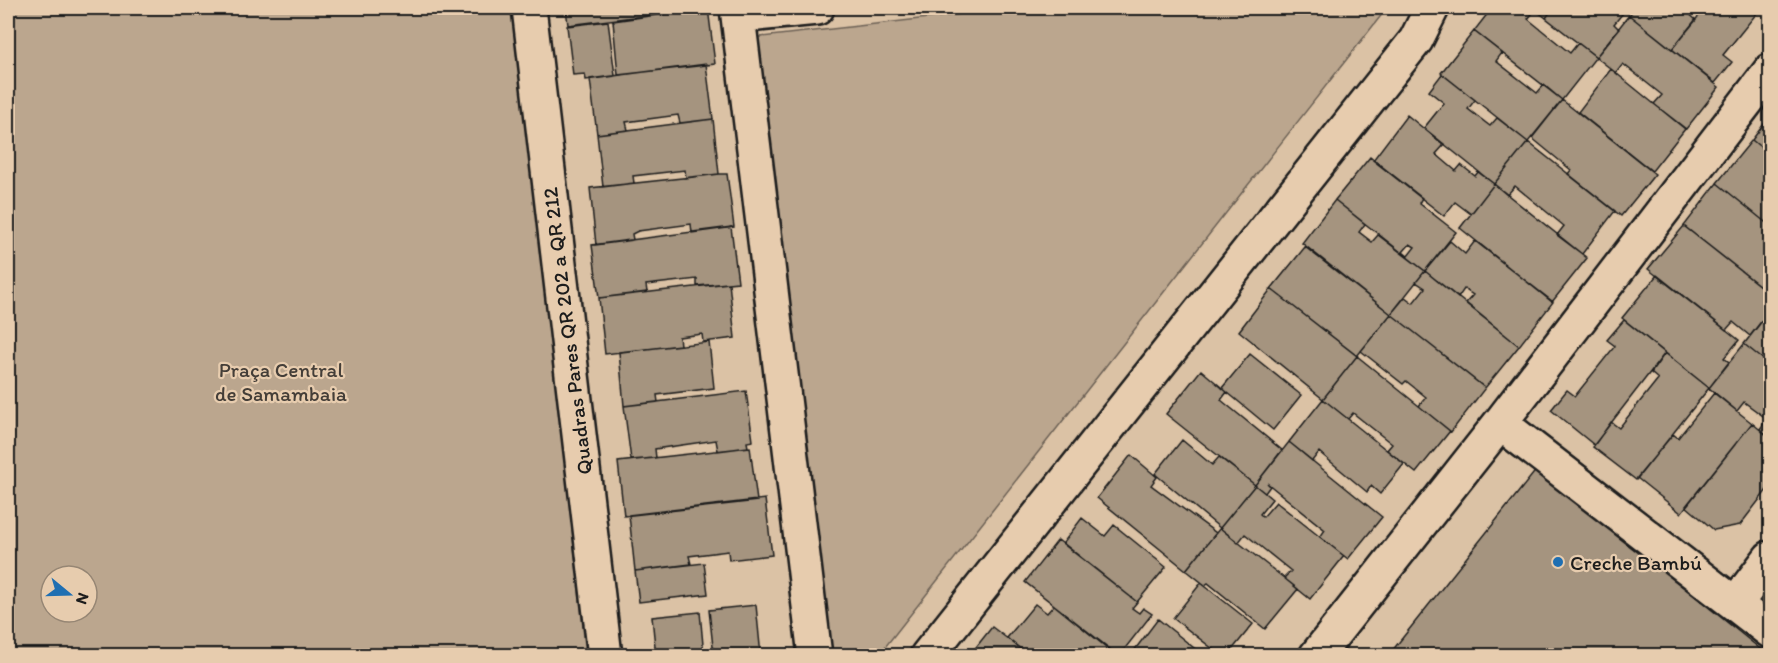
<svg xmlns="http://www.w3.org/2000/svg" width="1778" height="663" font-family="Itim,sans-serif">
	<rect width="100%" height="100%" fill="#dbc2a5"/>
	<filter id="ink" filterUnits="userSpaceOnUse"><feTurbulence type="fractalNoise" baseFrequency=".0167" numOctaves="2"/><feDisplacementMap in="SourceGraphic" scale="12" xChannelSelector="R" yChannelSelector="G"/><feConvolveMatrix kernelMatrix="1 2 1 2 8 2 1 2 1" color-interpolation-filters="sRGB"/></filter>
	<g filter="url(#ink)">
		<path fill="#bba68e" stroke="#6c6155" stroke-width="1.5" fill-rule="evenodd" d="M 8,8 L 515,8 L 586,655 L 8,655 ZM 51,576 L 87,576 L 87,612 L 51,612 Z
			M 1016,8 L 1387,8 L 878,656 L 828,655 L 752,38 Z"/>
		<path fill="#a5947f" stroke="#1c1c1c" stroke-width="1.5" fill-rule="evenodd" d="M 566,8 L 708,8 L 568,25 Z
			M 708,8 L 715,64 L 618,75 L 613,21 Z
			M 1492,8 L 1533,8 L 1536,9 L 1528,19 L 1570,53 L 1578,43 L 1596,57 L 1562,100 L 1474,31 Z
			M 1533,8 L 1553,8 L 1546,18 Z
			M 1553,8 L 1627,8 L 1614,24 L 1619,29 L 1596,57 L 1546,18 Z
			M 1636,8 L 1689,8 L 1686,11 L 1696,20 L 1672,49 L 1629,15 Z
			M 1705,8 L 1750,8 L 1757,13 L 1723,55 L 1732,62 L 1715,83 L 1672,49 Z
			M 1629,15 L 1719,87 L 1686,129 L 1654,104 L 1662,95 L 1623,64 L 1616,73 L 1596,57 Z
			M 608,21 L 615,76 L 586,80 L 585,74 L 573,75 L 567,26 Z
			M 1474,31 L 1502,53 L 1496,61 L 1537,93 L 1544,85 L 1562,100 L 1528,142 L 1441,73 Z
			M 706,64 L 713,119 L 680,123 L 678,115 L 626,122 L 628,130 L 597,134 L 590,79 Z
			M 1611,69 L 1685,129 L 1652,171 L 1578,112 Z
			M 1442,74 L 1475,100 L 1468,109 L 1490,126 L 1497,118 L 1528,142 L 1494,184 L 1424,128 L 1444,103 L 1429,91 Z
			M 1562,100 L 1655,174 L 1621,216 L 1568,174 L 1571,170 L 1532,138 Z
			M 1407,115 L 1444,145 L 1436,154 L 1456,171 L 1461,165 L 1475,176 L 1478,172 L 1494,184 L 1471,214 L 1455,202 L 1444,216 L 1373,160 Z
			M 1770,116 L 1770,155 L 1752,140 Z
			M 713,119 L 719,174 L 686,178 L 685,170 L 633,176 L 634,183 L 603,187 L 597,134 Z
			M 1752,140 L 1770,155 L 1770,226 L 1717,183 Z
			M 1528,142 L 1615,211 L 1582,254 L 1557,235 L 1564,226 L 1515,186 L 1507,195 L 1494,184 Z
			M 1370,157 L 1422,198 L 1419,203 L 1456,232 L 1425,271 L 1335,200 ZM 1410,244 L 1415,247 L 1408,256 L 1403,252 Z
			M 719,174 L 727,174 L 734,227 L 692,233 L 691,224 L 638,231 L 632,234 L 633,240 L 596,245 L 590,188 Z
			M 1717,183 L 1770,226 L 1770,280 L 1764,289 L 1684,226 Z
			M 1494,184 L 1587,258 L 1552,302 L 1460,228 Z
			M 1335,200 L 1365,224 L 1359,232 L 1372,242 L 1378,235 L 1425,271 L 1391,314 L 1302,243 Z
			M 1684,226 L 1770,294 L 1770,310 L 1750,336 L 1733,322 L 1726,330 L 1648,269 Z
			M 731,227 L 738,282 L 697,286 L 697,279 L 646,285 L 647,292 L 599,298 L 592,245 Z
			M 1450,241 L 1465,254 L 1475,241 L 1553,302 L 1519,346 L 1466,303 L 1473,295 L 1464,289 L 1458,298 L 1425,271 Z
			M 1305,247 L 1391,314 L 1357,356 L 1271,289 Z
			M 1425,271 L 1519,346 L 1485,388 L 1391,314 L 1405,297 L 1413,303 L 1425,288 L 1416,282 Z
			M 1657,275 L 1739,340 L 1724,358 L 1729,362 L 1709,388 L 1622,318 Z
			M 729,283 L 735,338 L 703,342 L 702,334 L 679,337 L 680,345 L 605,354 L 599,298 Z
			M 1271,289 L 1357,356 L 1323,399 L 1239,331 Z
			M 1391,314 L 1485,388 L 1451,432 L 1419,406 L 1426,397 L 1406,381 L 1403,384 L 1361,351 Z
			M 1766,316 L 1770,320 L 1770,365 L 1744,344 Z
			M 1624,320 L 1665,353 L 1594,445 L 1551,410 L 1567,390 L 1575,396 L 1615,346 L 1607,340 Z
			M 709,342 L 714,388 L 657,395 L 658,402 L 624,406 L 619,352 Z
			M 1744,344 L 1770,365 L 1770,438 L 1760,429 L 1767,419 L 1744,402 L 1737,411 L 1709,388 Z
			M 1665,353 L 1709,388 L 1636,480 L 1593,447 L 1611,422 L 1619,428 L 1658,379 L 1651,373 Z
			M 1250,354 L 1301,395 L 1273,430 L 1222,388 Z
			M 1357,356 L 1450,431 L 1416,473 L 1387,450 L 1392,444 L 1353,413 L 1348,419 L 1323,399 Z
			M 1201,370 L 1227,392 L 1221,400 L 1282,450 L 1255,485 L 1166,414 Z
			M 746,391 L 753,441 L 747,442 L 748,447 L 718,451 L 716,440 L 655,449 L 656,458 L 631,460 L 624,406 Z
			M 1714,393 L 1752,423 L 1681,513 L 1637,478 L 1673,434 L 1678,438 Z
			M 1323,399 L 1404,464 L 1380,494 L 1371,486 L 1367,492 L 1319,452 L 1312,461 L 1289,442 Z
			M 1752,423 L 1770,438 L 1770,486 L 1740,525 L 1714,530 L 1686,506 Z
			M 1182,440 L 1212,465 L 1219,457 L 1255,485 L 1220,528 L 1155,474 Z
			M 1289,442 L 1382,517 L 1348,559 L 1320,537 L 1325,530 L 1267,483 L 1270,486 L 1265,493 L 1255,485 Z
			M 750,447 L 757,501 L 624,516 L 618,462 Z
			M 1131,455 L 1157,477 L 1151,485 L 1216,533 L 1186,570 L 1097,498 Z
			M 1537,469 L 1769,656 L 1388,656 Z
			M 1255,485 L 1272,499 L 1260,514 L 1263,517 L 1276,502 L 1344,556 L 1310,599 L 1284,578 L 1291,571 L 1245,534 L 1238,543 L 1220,528 Z
			M 765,499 L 772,555 L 729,560 L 728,551 L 689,556 L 691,564 L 635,571 L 629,515 Z
			M 1082,518 L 1105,536 L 1114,525 L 1166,567 L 1137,602 L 1063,543 Z
			M 1220,528 L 1298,589 L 1265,629 L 1208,583 L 1205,585 L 1186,570 Z
			M 1058,540 L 1137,602 L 1132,608 L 1139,613 L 1143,608 L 1152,614 L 1119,656 L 1025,582 Z
			M 704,563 L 708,594 L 639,602 L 635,571 Z
			M 1201,583 L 1253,624 L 1227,656 L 1222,656 L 1173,618 Z
			M 1035,604 L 1047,613 L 1054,605 L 1117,656 L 1029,656 L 1007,638 Z
			M 756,605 L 761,656 L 714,656 L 709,610 Z
			M 700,612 L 704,656 L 656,656 L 652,617 Z
			M 1158,619 L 1204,656 L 1130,656 Z
			M 992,627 L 1021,649 L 1015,656 L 969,656 Z"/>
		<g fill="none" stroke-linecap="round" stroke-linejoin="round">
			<defs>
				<path id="street" d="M 737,8 L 815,656
					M 738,16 L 817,8
					M 1500,423 L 1770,631
					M 1736,603 L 1770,558
					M 927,656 L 1416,40 L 1432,8
					M 1316,656 L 1500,423 L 1770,71"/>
				<path id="secondary" d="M 529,8 L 605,656"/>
			</defs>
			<use href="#street" stroke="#1c1c1c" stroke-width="38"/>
			<use href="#secondary" stroke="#1c1c1c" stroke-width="38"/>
			<use href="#street" stroke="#e7ccae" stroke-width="33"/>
			<use href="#secondary" stroke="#e7ccae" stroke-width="33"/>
		</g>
	</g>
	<circle fill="#1f6fb2" stroke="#e7ccae" stroke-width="2" cx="1558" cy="562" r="6"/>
	<g text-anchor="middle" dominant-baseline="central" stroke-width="4.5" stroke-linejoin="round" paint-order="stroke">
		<g font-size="21" fill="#1c1c1c" stroke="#e7ccae">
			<text transform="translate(567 331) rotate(-97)">Quadras Pares QR 202 a QR 212</text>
		</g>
		<g font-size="21" fill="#443e38" stroke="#e7ccae">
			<text x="281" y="369">Praça Central<tspan x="281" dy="24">de Samambaia</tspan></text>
		</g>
		<g font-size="21" fill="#1c1c1c" stroke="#e7ccae" text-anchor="start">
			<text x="1570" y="562">Creche Bambú</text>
		</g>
	</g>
	<rect width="1778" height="663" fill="none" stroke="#e7ccae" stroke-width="30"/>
	<rect x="15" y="15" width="1748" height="633" fill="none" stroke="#1c1c1c" stroke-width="2" filter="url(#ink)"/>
	<g transform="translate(69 594) rotate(109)"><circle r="28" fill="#e7ccae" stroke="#968674" stroke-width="1.5"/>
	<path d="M0-4.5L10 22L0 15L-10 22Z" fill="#1f6fb2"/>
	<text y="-9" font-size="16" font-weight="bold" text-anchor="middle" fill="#1c1c1c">N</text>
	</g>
</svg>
